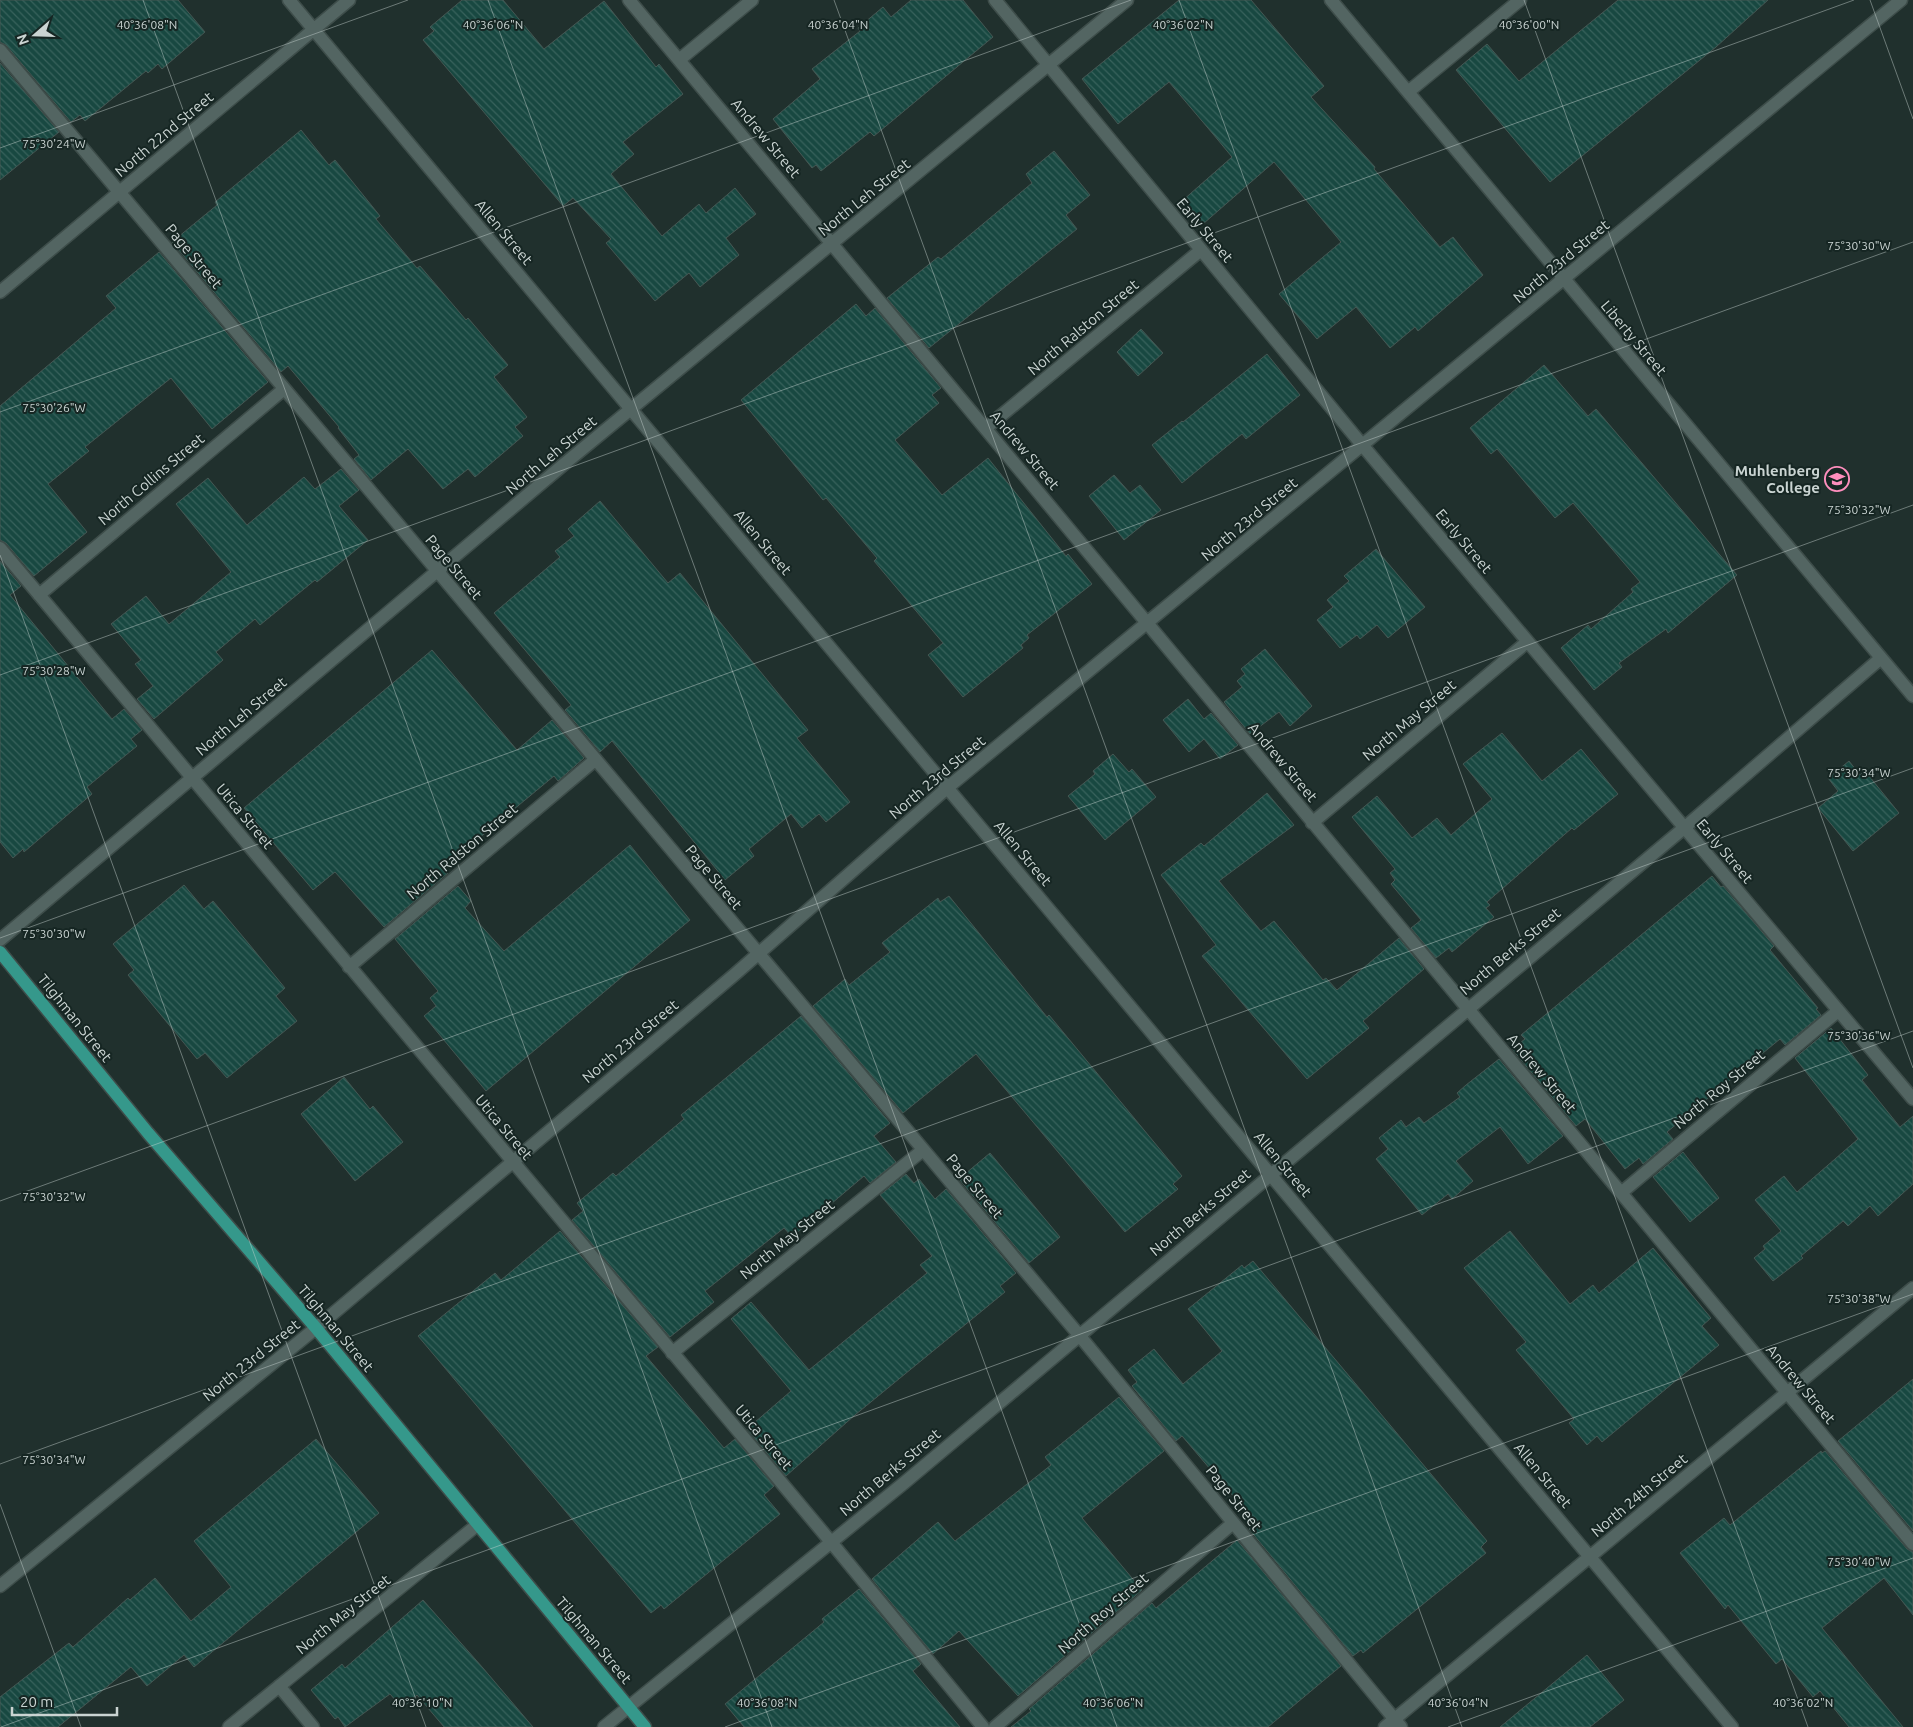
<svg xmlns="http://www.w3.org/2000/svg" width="1913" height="1727" font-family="Ubuntu,sans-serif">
	<defs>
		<pattern id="building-back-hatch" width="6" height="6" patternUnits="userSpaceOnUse" patternTransform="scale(1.25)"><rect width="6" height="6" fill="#184841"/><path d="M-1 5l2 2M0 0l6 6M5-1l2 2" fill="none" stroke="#38625c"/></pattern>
	</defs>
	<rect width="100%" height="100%" fill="#20302d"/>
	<path fill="url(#building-back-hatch)" stroke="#455753" d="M 0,0 L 178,0 L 205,32 L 162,69 L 158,64 L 148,73 L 146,71 L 85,121 L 80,115 L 71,122 L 6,45 L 0,42 Z
		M 462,0 L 503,0 L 544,49 L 604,1 L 656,67 L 659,64 L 683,94 L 623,142 L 634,154 L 611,174 L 662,236 L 699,204 L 706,213 L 735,188 L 756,214 L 726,238 L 739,255 L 700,287 L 689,273 L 655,301 L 606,243 L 611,239 L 573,198 L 563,206 L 423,40 L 434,31 L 430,27 Z
		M 911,0 L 963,0 L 993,37 L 874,136 L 870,132 L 821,171 L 816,165 L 812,168 L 773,119 L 820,79 L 812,69 L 860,31 L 858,28 L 883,7 L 891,17 Z
		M 1179,0 L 1251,0 L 1324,86 L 1311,97 L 1375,167 L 1374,169 L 1440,247 L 1453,237 L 1483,275 L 1418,331 L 1415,327 L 1390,348 L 1356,307 L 1317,339 L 1279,294 L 1341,242 L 1274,162 L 1203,224 L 1182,201 L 1232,157 L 1213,134 L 1169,82 L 1118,124 L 1082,79 Z
		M 1618,0 L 1768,0 L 1716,47 L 1550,182 L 1456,70 L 1487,44 L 1519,81 Z
		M 0,63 L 59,132 L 0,180 Z
		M 301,130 L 329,165 L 335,160 L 380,216 L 376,219 L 417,268 L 420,266 L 466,320 L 468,318 L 508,365 L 494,377 L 527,417 L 515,427 L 523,436 L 475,477 L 468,469 L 443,489 L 408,449 L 371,480 L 354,459 L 359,455 L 338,428 L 339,427 L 288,366 L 281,372 L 172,242 L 217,205 L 215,202 Z
		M 1054,151 L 1090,195 L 1066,215 L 1077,229 L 929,348 L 887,298 L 938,257 L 941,259 L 1032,183 L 1026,174 Z
		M 159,252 L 268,382 L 212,429 L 171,378 L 85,447 L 89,451 L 48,484 L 87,532 L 34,576 L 6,543 L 0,540 L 0,406 L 116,308 L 106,296 Z
		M 856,304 L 866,316 L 875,308 L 941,388 L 932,395 L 939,403 L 895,440 L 942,495 L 988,458 L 1066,556 L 1068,554 L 1092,584 L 1027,635 L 1029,638 L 1021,645 L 1023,648 L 963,697 L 928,655 L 943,643 L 874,561 L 877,558 L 826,498 L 823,500 L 741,400 Z
		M 1141,329 L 1163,353 L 1138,376 L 1117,352 Z
		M 1267,354 L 1300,395 L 1246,439 L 1242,434 L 1182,483 L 1152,445 L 1182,421 L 1183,422 Z
		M 1544,365 L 1588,416 L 1596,409 L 1737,575 L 1668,633 L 1666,629 L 1619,663 L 1622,667 L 1594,690 L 1561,648 L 1588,625 L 1591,629 L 1633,592 L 1631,589 L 1640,582 L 1573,503 L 1555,518 L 1497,449 L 1491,454 L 1470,428 Z
		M 341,469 L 359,490 L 339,506 L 368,540 L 317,582 L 315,580 L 260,625 L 255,619 L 216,652 L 223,660 L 154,719 L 137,699 L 153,686 L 135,664 L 141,660 L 111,624 L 146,596 L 169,624 L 231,572 L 176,504 L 208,478 L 247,525 L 304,477 L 315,489 Z
		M 1114,475 L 1130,493 L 1140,485 L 1161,510 L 1124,540 L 1089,496 Z
		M 600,501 L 668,583 L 680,573 L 808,730 L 797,738 L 850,802 L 826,822 L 819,814 L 802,828 L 791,814 L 749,849 L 754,856 L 725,880 L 612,741 L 600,752 L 565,710 L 571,705 L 494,613 L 560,557 L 555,551 L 574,536 L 568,529 Z
		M 1376,549 L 1425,607 L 1388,638 L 1377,625 L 1360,639 L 1357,635 L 1340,648 L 1317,620 L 1333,607 L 1327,600 L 1349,581 L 1344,576 Z
		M 0,561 L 21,586 L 10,595 L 64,661 L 112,719 L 124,709 L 142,730 L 131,739 L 137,746 L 87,787 L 92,794 L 24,852 L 23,849 L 13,858 L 0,842 Z
		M 1265,649 L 1312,706 L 1290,726 L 1279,712 L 1250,734 L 1224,702 L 1242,687 L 1237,681 L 1245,674 L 1241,669 Z
		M 432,650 L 517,750 L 552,720 L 584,758 L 558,781 L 554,776 L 443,868 L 448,873 L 384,927 L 335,872 L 313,890 L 244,808 Z
		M 1188,699 L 1204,719 L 1211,713 L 1238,745 L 1220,759 L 1204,739 L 1189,752 L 1163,720 Z
		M 1502,733 L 1542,781 L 1581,749 L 1618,794 L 1574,830 L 1572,828 L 1487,902 L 1490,905 L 1486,908 L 1494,917 L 1452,952 L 1449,948 L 1436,958 L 1411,928 L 1421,920 L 1391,884 L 1395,880 L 1390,873 L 1395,869 L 1352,817 L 1377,796 L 1412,838 L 1437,818 L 1451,835 L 1492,799 L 1463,764 Z
		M 1113,754 L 1129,772 L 1132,769 L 1156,797 L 1105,840 L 1068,796 L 1095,774 L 1093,771 Z
		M 1849,761 L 1860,775 L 1865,771 L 1899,813 L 1853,851 L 1818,808 L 1838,791 L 1828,778 Z
		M 1267,793 L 1294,825 L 1219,881 L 1261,931 L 1274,921 L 1323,980 L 1326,978 L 1337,990 L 1399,938 L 1424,969 L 1363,1021 L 1369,1028 L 1307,1079 L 1202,956 L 1216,945 L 1161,875 L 1201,843 L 1204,846 Z
		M 630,845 L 690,920 L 486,1091 L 424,1016 L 436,1006 L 430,998 L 438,991 L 395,939 L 458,886 L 471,901 L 465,908 L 504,951 Z
		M 1712,876 L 1721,887 L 1723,886 L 1774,946 L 1770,950 L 1818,1008 L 1816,1009 L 1821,1015 L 1785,1045 L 1780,1039 L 1667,1132 L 1673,1139 L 1643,1164 L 1639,1158 L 1625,1169 L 1585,1119 L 1576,1126 L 1512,1049 L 1525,1039 L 1521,1035 Z
		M 184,885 L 204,909 L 213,901 L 249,944 L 285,988 L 276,996 L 297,1021 L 227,1078 L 205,1053 L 197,1059 L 128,975 L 134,970 L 113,944 Z
		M 949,896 L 1047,1017 L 1049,1015 L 1182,1176 L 1173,1184 L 1178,1189 L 1125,1232 L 976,1054 L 903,1113 L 813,1006 L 845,979 L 849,985 L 890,952 L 882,943 L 938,898 L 940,902 Z
		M 801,1016 L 890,1123 L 874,1136 L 896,1162 L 870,1183 L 864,1176 L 792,1237 L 784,1228 L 705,1291 L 714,1302 L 670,1337 L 572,1220 L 583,1211 L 577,1203 L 613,1173 L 616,1176 L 684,1119 L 681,1115 Z
		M 1831,1028 L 1868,1075 L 1862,1080 L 1900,1127 L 1913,1116 L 1913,1184 L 1878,1216 L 1870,1206 L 1848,1226 L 1843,1221 L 1801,1256 L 1803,1258 L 1773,1281 L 1754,1258 L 1765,1249 L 1763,1246 L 1781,1231 L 1755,1200 L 1784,1176 L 1797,1192 L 1858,1139 L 1795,1058 Z
		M 1499,1059 L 1563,1136 L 1528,1164 L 1500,1127 L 1456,1161 L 1473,1181 L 1452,1199 L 1448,1194 L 1422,1215 L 1376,1159 L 1388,1149 L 1379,1138 L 1401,1120 L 1406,1127 L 1419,1117 L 1424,1123 L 1460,1097 L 1457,1093 L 1466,1085 Z
		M 344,1077 L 370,1109 L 373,1106 L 403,1142 L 355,1181 L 301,1114 Z
		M 1683,1152 L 1719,1198 L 1690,1222 L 1653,1177 Z
		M 990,1153 L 1060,1237 L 1029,1263 L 959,1179 Z
		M 906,1174 L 914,1183 L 919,1179 L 935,1199 L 946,1189 L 1016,1273 L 1000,1286 L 1005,1292 L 855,1415 L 786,1476 L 747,1429 L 791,1391 L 731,1319 L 751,1302 L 809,1370 L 927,1273 L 920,1265 L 932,1256 L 880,1195 Z
		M 560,1231 L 658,1347 L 646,1356 L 724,1448 L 735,1439 L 774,1486 L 764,1495 L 780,1514 L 664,1609 L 661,1605 L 651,1613 L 418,1336 L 495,1273 L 501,1280 Z
		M 1510,1231 L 1570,1304 L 1593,1285 L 1599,1293 L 1653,1248 L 1711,1318 L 1702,1326 L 1719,1345 L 1602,1442 L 1597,1436 L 1587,1445 L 1569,1423 L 1574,1419 L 1516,1350 L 1526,1342 L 1464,1268 Z
		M 1253,1261 L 1487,1541 L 1481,1547 L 1486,1553 L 1363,1653 L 1361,1650 L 1353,1656 L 1249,1529 L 1256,1523 L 1182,1436 L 1176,1441 L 1132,1386 L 1137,1382 L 1128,1370 L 1154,1349 L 1183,1384 L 1222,1351 L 1188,1309 L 1242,1265 L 1244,1268 Z
		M 1913,1379 L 1913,1531 L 1838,1441 Z
		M 1119,1397 L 1164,1451 L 1082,1518 L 1142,1590 L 1018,1696 L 959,1631 L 933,1654 L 872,1579 L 938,1522 L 955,1541 L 1051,1465 L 1045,1457 Z
		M 316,1439 L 379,1513 L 194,1667 L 184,1655 L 147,1686 L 131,1667 L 58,1727 L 0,1727 L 0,1697 L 69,1643 L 73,1647 L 128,1598 L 130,1600 L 155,1578 L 191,1621 L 231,1587 L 194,1541 Z
		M 1821,1451 L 1822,1453 L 1825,1451 L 1907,1549 L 1913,1552 L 1913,1615 L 1884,1578 L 1822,1628 L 1903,1727 L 1849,1727 L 1820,1691 L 1813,1697 L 1782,1659 L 1776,1664 L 1728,1605 L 1725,1609 L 1680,1553 L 1724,1518 L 1730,1525 Z
		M 1237,1540 L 1341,1666 L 1268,1727 L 1011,1727 L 1031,1711 L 1029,1709 L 1152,1603 L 1156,1608 Z
		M 859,1589 L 921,1664 L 913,1671 L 960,1727 L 744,1727 L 725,1704 L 824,1622 L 822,1619 Z
		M 423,1600 L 483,1668 L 533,1727 L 444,1727 L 417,1695 L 402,1708 L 390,1694 L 345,1727 L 338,1717 L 335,1719 L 311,1690 L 342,1664 L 345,1668 Z
		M 1587,1655 L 1624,1700 L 1590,1727 L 1500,1727 Z"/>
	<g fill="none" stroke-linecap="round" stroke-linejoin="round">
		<defs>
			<path id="minor" d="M 289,0 L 1732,1727
				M 629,0 L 1913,1544
				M 995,0 L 1363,446 L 1913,1099
				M 1331,0 L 1913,696
				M 0,50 L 1079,1335 L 1401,1727
				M 679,60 L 752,0
				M 1408,92 L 1520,0
				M 0,292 L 349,0
				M 986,428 L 1201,250
				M 0,548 L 831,1542 L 983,1727
				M 39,595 L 284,389
				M 1312,823 L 1527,642
				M 0,940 L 563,465 L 1127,0
				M 349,967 L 595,760
				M 1621,1193 L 1838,1011
				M 672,1353 L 923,1150
				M 0,1586 L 316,1328 L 734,975 L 947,788 L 1901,0
				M 279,1686 L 313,1727
				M 229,1727 L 477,1525
				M 604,1727 L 904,1483 L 1684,828 L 1881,658
				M 995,1727 L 1233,1523
				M 1385,1727 L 1913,1288"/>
			<path id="major" d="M 0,952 L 148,1133 L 316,1328 L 645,1727"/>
		</defs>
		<use href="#minor" stroke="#3e4d4a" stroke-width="15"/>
		<use href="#major" stroke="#3e4d4a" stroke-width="15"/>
		<use href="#minor" stroke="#536562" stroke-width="12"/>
		<use href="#major" stroke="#35988b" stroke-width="12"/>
	</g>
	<path fill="none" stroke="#cad4d2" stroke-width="1" stroke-opacity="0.45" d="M 143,0 L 772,1727M 488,0 L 1117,1727M 834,0 L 1462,1727M 1179,0 L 1808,1727M 1524,0 L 1913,1068M 1870,0 L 1913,119M 0,148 L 408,0M 0,412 L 1131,0M 0,555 L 426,1727M 0,675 L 1854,0M 0,938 L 1913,242M 0,1201 L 1913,505M 0,1464 L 1913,768M 0,1504 L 81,1727M 1,1727 L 1913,1031M 725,1727 L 1913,1294M 1448,1727 L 1913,1558"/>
	<defs>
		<symbol id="university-ring" viewBox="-11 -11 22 22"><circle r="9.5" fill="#162623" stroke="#fe8ebd" stroke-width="1.5"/><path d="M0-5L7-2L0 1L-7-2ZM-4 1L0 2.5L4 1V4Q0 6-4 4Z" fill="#fe8ebd"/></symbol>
	</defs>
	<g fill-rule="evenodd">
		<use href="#university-ring" x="1823" y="465" width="28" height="28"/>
	</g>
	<g text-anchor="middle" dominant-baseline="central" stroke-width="4" stroke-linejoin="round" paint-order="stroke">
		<g font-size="15" fill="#cad4d2" stroke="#162623">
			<text transform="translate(164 134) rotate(-40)">North 22nd Street</text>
			<text transform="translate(766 138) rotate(50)">Andrew Street</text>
			<text transform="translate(864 197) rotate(-39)">North Leh Street</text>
			<text transform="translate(1205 230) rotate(50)">Early Street</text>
			<text transform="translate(504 232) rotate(50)">Allen Street</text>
			<text transform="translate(194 256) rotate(50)">Page Street</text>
			<text transform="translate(1561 261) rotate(-40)">North 23rd Street</text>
			<text transform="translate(1083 327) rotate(-40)">North Ralston Street</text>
			<text transform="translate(1634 338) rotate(50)">Liberty Street</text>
			<text transform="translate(1025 450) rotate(50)">Andrew Street</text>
			<text transform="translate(551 455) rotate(-40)">North Leh Street</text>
			<text transform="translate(151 479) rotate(-40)">North Collins Street</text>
			<text transform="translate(1249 519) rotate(-40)">North 23rd Street</text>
			<text transform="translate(1464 541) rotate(50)">Early Street</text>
			<text transform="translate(763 542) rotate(50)">Allen Street</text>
			<text transform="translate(454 567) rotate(50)">Page Street</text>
			<text transform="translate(241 716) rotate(-40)">North Leh Street</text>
			<text transform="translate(1409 720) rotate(-40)">North May Street</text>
			<text transform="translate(1283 762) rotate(50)">Andrew Street</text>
			<text transform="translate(937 777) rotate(-40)">North 23rd Street</text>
			<text transform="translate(245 816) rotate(50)">Utica Street</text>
			<text transform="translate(462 851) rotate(-40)">North Ralston Street</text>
			<text transform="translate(1725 851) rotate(50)">Early Street</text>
			<text transform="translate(1023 853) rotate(50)">Allen Street</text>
			<text transform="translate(714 877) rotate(50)">Page Street</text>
			<text transform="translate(1510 951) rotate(-40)">North Berks Street</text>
			<text transform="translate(75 1018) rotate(51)">Tilghman Street</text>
			<text transform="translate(630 1041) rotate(-40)">North 23rd Street</text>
			<text transform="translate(1542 1073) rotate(50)">Andrew Street</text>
			<text transform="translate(1719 1089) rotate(-40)">North Roy Street</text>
			<text transform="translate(504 1127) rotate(50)">Utica Street</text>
			<text transform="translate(1283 1164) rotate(50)">Allen Street</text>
			<text transform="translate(975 1186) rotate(50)">Page Street</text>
			<text transform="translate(1200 1212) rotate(-40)">North Berks Street</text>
			<text transform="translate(787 1239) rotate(-39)">North May Street</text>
			<text transform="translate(336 1328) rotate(50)">Tilghman Street</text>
			<text transform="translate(251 1360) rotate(-39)">North 23rd Street</text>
			<text transform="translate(1801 1384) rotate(50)">Andrew Street</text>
			<text transform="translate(764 1437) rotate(50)">Utica Street</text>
			<text transform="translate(890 1472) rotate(-40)">North Berks Street</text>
			<text transform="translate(1543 1475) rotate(50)">Allen Street</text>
			<text transform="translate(1639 1495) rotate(-40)">North 24th Street</text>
			<text transform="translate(1234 1498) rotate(51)">Page Street</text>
			<text transform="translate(1103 1613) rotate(-41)">North Roy Street</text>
			<text transform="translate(343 1614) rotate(-39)">North May Street</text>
			<text transform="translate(594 1640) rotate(50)">Tilghman Street</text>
		</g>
		<g font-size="15" font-weight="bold" fill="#cad4d2" stroke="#162623" text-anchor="end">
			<text x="1820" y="470">Muhlenberg<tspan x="1820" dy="17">College</tspan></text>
		</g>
	</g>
	<g font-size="12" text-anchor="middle" fill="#cad4d2" stroke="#162623" stroke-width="4" stroke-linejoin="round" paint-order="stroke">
		<text x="147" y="29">40°36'08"N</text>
		<text x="493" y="29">40°36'06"N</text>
		<text x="838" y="29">40°36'04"N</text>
		<text x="1183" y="29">40°36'02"N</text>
		<text x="1529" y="29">40°36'00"N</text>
		<text x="54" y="148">75°30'24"W</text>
		<text x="1859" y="250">75°30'30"W</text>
		<text x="54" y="412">75°30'26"W</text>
		<text x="1859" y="514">75°30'32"W</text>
		<text x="54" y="675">75°30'28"W</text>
		<text x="1859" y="777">75°30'34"W</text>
		<text x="54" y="938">75°30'30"W</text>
		<text x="1859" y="1040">75°30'36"W</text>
		<text x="54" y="1201">75°30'32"W</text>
		<text x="1859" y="1303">75°30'38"W</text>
		<text x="54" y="1464">75°30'34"W</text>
		<text x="1859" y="1566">75°30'40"W</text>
		<text x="422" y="1707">40°36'10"N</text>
		<text x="767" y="1707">40°36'08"N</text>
		<text x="1113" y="1707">40°36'06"N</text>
		<text x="1458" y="1707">40°36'04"N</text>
		<text x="1803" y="1707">40°36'02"N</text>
	</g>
	<g transform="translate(35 35) rotate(250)" stroke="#162623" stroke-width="4" paint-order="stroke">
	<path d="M0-4L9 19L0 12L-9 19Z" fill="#cad4d2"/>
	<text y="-8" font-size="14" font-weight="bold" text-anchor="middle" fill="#cad4d2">N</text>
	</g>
	<path d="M12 1707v8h105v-8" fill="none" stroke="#cad4d2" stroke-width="2.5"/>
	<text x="20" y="1707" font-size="15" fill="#cad4d2" stroke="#162623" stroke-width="4" paint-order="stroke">20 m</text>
</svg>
